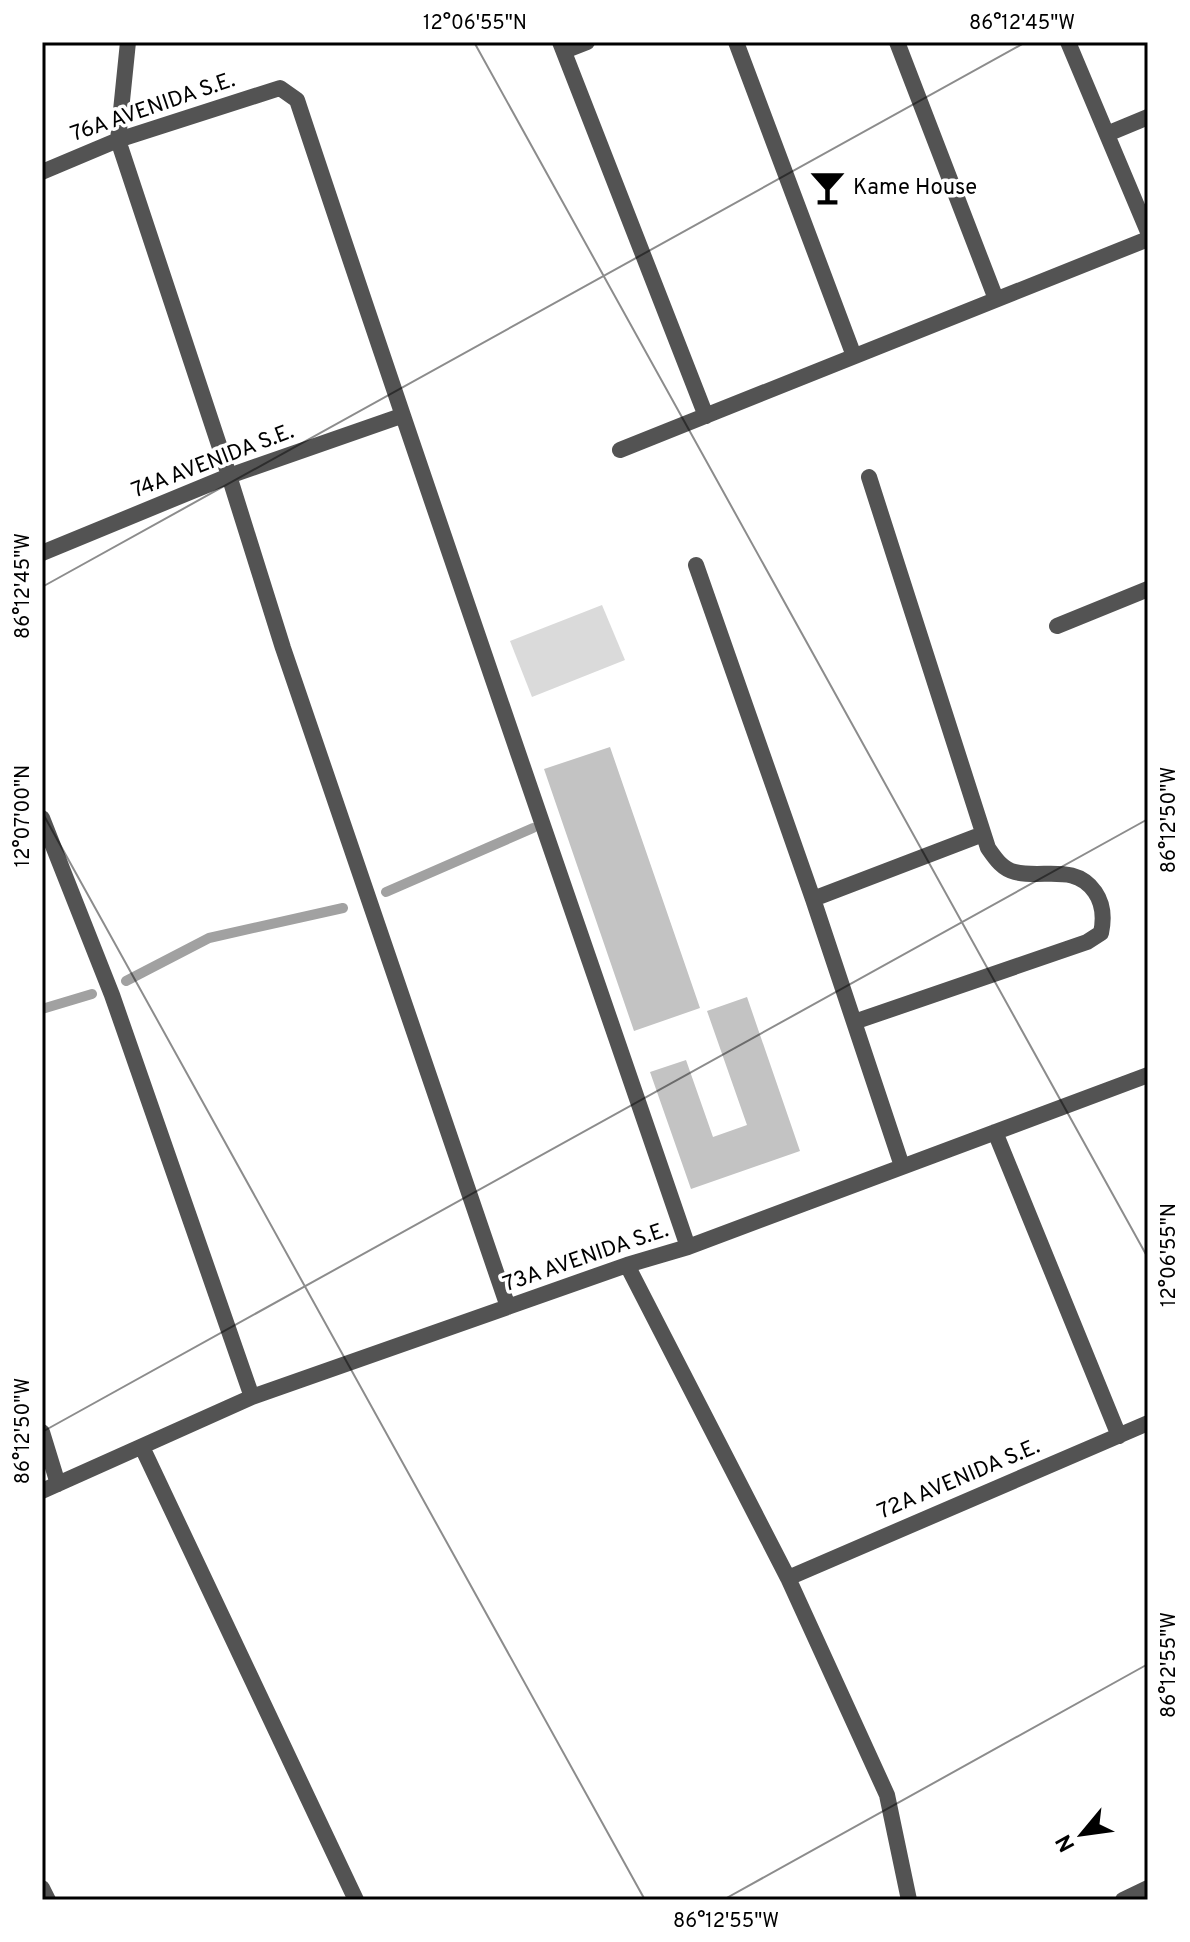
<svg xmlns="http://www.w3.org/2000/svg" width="1190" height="1942" font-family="Overpass,sans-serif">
	<rect width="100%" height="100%" fill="#fff"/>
	<path fill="#dadada" d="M 602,605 L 625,660 L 532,697 L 510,641 Z"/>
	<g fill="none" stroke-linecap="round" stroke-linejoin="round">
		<path stroke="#a1a1a1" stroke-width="10" d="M 386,892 L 533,828
			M 126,981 L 209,938 L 343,908
			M 42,1009 L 92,994"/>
	</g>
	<path fill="#c3c3c3" d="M 610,747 L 700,1008 L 634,1031 L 544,769 Z
		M 747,997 L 800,1151 L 691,1189 L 650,1072 L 686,1060 L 713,1137 L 747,1125 L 707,1011 Z"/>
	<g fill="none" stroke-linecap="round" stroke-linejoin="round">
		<path stroke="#535353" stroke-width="16" d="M 128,42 L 118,140 L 225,463 L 283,648 L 508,1307
			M 560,42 L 706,416
			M 736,42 L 854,356
			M 897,42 L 996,299
			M 1068,42 L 1148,232
			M 564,51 L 587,42
			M 1107,134 L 1148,117
			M 42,172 L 118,140 L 280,88 L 297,100 C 424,484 557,865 688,1247
			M 620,450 L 1148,239
			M 42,553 L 229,476 L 401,416
			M 696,565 L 813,899 L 902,1166
			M 1057,626 L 1148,589
			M 42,818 L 112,995 L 252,1397
			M 813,899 L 983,834
			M 854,1022 L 1087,942 L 1101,933 C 1104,919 1104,905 1095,892 C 1075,863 1043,879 1015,872 C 1002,869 995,858 988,848 L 869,477
			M 995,1132 L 1119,1436
			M 627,1265 L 788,1578 L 887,1795 L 909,1900
			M 42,1432 L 58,1484
			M 142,1447 L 356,1900
			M 42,1491 L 252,1397 L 627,1265 L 688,1247 L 1148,1075
			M 788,1578 L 1148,1423
			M 42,1888 L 48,1900
			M 1123,1900 L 1148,1888"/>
	</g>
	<path fill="none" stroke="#000" stroke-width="2" stroke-opacity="0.45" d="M 474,42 L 1148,1258M 42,587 L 1026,42M 42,812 L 645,1900M 42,1432 L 1148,819M 723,1900 L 1148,1664"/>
	<defs>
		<symbol id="bar-bare" viewBox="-9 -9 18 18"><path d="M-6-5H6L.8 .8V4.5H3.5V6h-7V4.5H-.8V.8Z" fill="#000" stroke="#fff" stroke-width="2.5" paint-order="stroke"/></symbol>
	</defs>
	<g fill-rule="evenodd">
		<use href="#bar-bare" x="802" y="162" width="51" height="51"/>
	</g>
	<g text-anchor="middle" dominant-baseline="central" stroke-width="7" stroke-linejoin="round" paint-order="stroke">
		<g font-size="22" fill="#000" stroke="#fff">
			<text transform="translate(153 108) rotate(-19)">76A AVENIDA S.E.</text>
			<text transform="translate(213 462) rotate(-21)">74A AVENIDA S.E.</text>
			<text transform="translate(586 1258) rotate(-19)">73A AVENIDA S.E.</text>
			<text transform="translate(959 1480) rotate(-23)">72A AVENIDA S.E.</text>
		</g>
		<g font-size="22" fill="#000" stroke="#fff" text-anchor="start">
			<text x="853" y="188">Kame House</text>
		</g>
	</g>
	<rect width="1190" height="1942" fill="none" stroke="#ffffff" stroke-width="88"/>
	<g transform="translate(1082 1834) rotate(241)" stroke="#ffffff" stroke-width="6" paint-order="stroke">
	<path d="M0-6L14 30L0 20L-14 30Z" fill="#000000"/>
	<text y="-12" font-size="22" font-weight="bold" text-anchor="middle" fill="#000000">N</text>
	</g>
	<rect x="44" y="44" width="1102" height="1854" fill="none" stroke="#000" stroke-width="3"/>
	<g font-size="20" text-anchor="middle" fill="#000">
		<text x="475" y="29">12°06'55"N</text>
		<text x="1022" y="29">86°12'45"W</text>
		<text transform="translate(22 586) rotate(-90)" y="7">86°12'45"W</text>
		<text transform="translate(22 816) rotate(-90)" y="7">12°07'00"N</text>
		<text transform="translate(1168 820) rotate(-90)" y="7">86°12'50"W</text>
		<text transform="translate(1168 1255) rotate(-90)" y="7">12°06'55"N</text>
		<text transform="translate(22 1431) rotate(-90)" y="7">86°12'50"W</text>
		<text transform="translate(1168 1665) rotate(-90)" y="7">86°12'55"W</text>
		<text x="726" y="1927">86°12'55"W</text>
	</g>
</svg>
